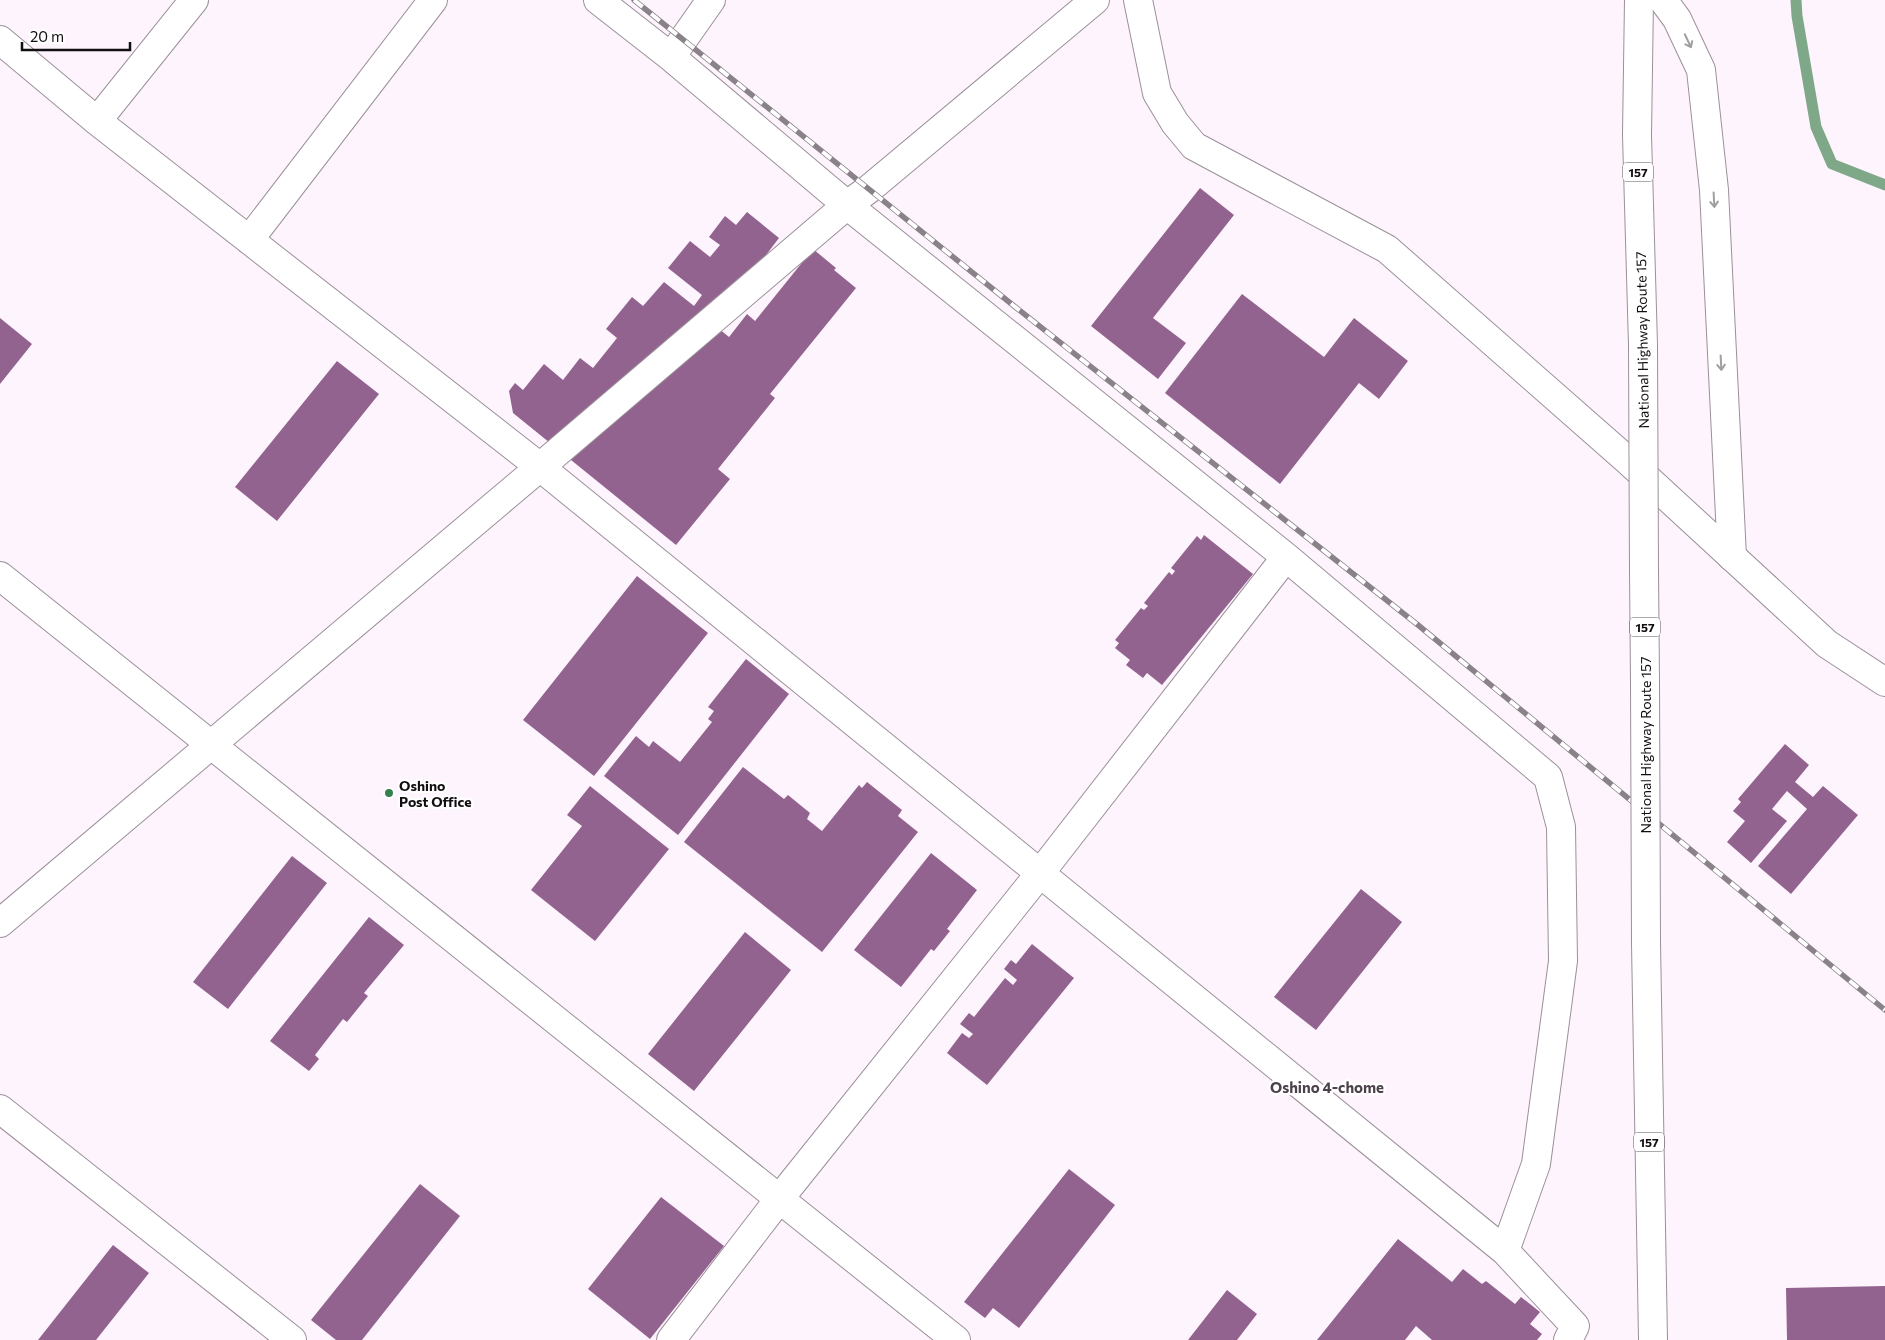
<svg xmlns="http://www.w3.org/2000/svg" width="1885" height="1340" font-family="Commissioner,sans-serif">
	<rect width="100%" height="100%" fill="#fef4fd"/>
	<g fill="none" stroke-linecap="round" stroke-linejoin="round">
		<path stroke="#7fa889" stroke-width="11" d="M 1796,0 L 1797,16 L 1816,127 L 1832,164 L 1885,185"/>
	</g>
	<path fill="#936390" d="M 1200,188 L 1234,215 L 1153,318 L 1186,343 L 1158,379 L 1091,326 Z
		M 747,212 L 779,238 L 766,255 L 773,261 L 702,315 L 729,337 L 747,314 L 755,321 L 813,249 L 836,268 L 834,270 L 856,288 L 770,394 L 775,398 L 718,469 L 730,479 L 676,545 L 513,413 L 509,391 L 515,383 L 523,390 L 544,364 L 563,380 L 580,358 L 593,368 L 617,338 L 606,329 L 632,297 L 643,306 L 664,282 L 694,306 L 702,295 L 668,268 L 690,241 L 710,257 L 720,245 L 709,237 L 725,216 L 736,225 Z
		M 1242,294 L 1324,357 L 1354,318 L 1408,361 L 1379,399 L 1359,383 L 1280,484 L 1165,393 Z
		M 0,318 L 32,344 L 0,384 Z
		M 337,361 L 379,394 L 277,521 L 235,487 Z
		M 1204,535 L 1253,574 L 1162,685 L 1147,673 L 1143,678 L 1126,665 L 1130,660 L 1115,648 L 1119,643 L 1115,640 L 1141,608 L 1144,610 L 1148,606 L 1144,603 L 1169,572 L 1172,575 L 1175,571 L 1171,568 L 1197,536 L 1201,540 Z
		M 637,576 L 708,633 L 594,776 L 523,720 Z
		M 746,659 L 789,694 L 678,835 L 604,776 L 636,736 L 649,747 L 653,741 L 680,762 L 712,722 L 708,719 L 714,711 L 708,707 Z
		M 1785,744 L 1809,765 L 1795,782 L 1813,797 L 1823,786 L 1858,815 L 1791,894 L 1758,866 L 1807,809 L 1787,791 L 1772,809 L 1787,821 L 1751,863 L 1727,842 L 1745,821 L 1733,811 L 1741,802 L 1738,799 Z
		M 743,767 L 784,799 L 788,795 L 810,813 L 807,819 L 822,831 L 859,785 L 862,788 L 867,782 L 902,810 L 898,816 L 918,832 L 822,952 L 684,842 Z
		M 590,786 L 669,849 L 595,941 L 531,890 L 582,826 L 567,815 Z
		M 931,853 L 977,890 L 947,929 L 950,931 L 934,951 L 931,949 L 901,987 L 854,950 Z
		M 292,856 L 327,883 L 228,1009 L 193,982 Z
		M 1361,889 L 1402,922 L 1316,1030 L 1274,997 Z
		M 369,917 L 404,945 L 364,993 L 368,996 L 347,1022 L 343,1019 L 315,1055 L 319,1059 L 309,1071 L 270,1041 Z
		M 745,932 L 791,970 L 694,1091 L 648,1054 Z
		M 1032,944 L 1074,978 L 987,1085 L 947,1053 L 962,1033 L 969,1038 L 973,1034 L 960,1024 L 969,1013 L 974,1017 L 1005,978 L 1013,985 L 1017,980 L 1004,969 L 1011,960 L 1016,964 Z
		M 1069,1169 L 1115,1205 L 1019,1328 L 993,1308 L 985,1318 L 964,1302 Z
		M 420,1184 L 460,1216 L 362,1340 L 336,1340 L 311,1320 Z
		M 661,1197 L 724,1246 L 650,1339 L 588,1289 Z
		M 1398,1239 L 1452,1282 L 1463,1269 L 1482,1284 L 1486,1281 L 1515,1304 L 1521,1297 L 1540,1312 L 1530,1324 L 1542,1334 L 1537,1340 L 1432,1340 L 1416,1326 L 1405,1340 L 1317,1340 Z
		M 113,1245 L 149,1273 L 96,1340 L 38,1340 Z
		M 1885,1286 L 1885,1340 L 1787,1340 L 1786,1288 Z
		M 1227,1290 L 1257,1314 L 1237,1340 L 1188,1340 Z"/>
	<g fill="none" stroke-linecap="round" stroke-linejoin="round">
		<defs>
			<path id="minor" d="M 598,0 L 671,57 L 847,205 L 1286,557 L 1548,777 L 1561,827 L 1563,961 L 1536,1164 L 1505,1251 L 1575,1326 L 1568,1340
				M 1663,0 L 1677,19 L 1701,70 L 1714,190 L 1732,557
				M 0,40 L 97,121 L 540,467 L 1505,1251
				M 671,57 L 711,0
				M 97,121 L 194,0
				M 249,240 L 433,0
				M 0,576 L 956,1340
				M 0,923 L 540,467 L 847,205 L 869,189 L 1095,0
				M 0,1109 L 292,1340
				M 671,1340 L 780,1198 L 1041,872 L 1286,557"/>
			<path id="tertiary" d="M 1138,0 L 1157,93 L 1175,123 L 1194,146 L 1387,249 L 1626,459 L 1827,644 L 1885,682"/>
			<path id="trunk" d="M 1639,0 L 1637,135 L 1643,345
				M 1644,571 L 1645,682
				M 1646,943 L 1653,1340"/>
		</defs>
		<use href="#minor" stroke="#9b9099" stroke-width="30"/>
		<use href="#tertiary" stroke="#9b9099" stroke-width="30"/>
		<use href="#trunk" stroke="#9b9099" stroke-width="30"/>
		<use href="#minor" stroke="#fff" stroke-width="28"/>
		<use href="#tertiary" stroke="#fff" stroke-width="28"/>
		<use href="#trunk" stroke="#fff" stroke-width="28"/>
		<defs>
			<path id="rail" d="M 634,0 L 1014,306 L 1418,625 L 1885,1010"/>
		</defs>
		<use href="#rail" stroke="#898288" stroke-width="5.5"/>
		<use href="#rail" stroke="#fff" stroke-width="4" stroke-dasharray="11" stroke-linecap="butt"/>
		<defs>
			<path id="trunk-bridge" d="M 1643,345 L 1644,571
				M 1645,682 L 1646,943"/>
		</defs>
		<use href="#trunk-bridge" stroke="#9b9099" stroke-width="30" stroke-linecap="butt"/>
		<use href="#trunk-bridge" stroke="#fff" stroke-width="28"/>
	</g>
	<defs><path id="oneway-shaft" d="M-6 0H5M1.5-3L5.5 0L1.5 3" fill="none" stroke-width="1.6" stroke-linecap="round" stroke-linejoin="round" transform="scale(1.25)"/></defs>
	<g stroke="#a09fa0">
		<use href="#oneway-shaft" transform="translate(1688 41) rotate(65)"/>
		<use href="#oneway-shaft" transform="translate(1714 200) rotate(87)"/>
		<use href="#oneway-shaft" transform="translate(1721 363) rotate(87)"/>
	</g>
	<circle fill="#36804e" stroke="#fff" stroke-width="2" cx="389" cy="793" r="5"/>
	<g text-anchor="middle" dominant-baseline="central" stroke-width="4.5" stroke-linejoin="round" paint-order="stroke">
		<g fill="#fff" stroke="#595658" stroke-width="1">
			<rect x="1623" y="162.5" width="30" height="19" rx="4"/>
			<rect x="1630" y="617.5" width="30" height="19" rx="4"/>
			<rect x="1634" y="1132.5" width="30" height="19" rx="4"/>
		</g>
		<g font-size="12" font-weight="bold" fill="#120e11">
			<text x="1638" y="172">157</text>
			<text x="1645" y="627">157</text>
			<text x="1649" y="1142">157</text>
		</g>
		<g font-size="14" fill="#120e11" stroke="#fff">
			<text transform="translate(1642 340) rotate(-91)">National Highway Route 157</text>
			<text transform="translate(1645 745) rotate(-90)">National Highway Route 157</text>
		</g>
		<g font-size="14" font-weight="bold" fill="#120e11" stroke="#fff" text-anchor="start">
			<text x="399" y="785">Oshino<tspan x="399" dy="16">Post Office</tspan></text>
		</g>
		<g font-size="15" font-weight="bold" fill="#4c424b" stroke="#fff">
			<text x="1327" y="1087">Oshino 4-chome</text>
		</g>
	</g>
	<path d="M22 42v8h108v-8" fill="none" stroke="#120e11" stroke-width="2.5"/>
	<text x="30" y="42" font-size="15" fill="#120e11" stroke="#ffffff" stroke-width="4" paint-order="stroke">20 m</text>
</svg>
